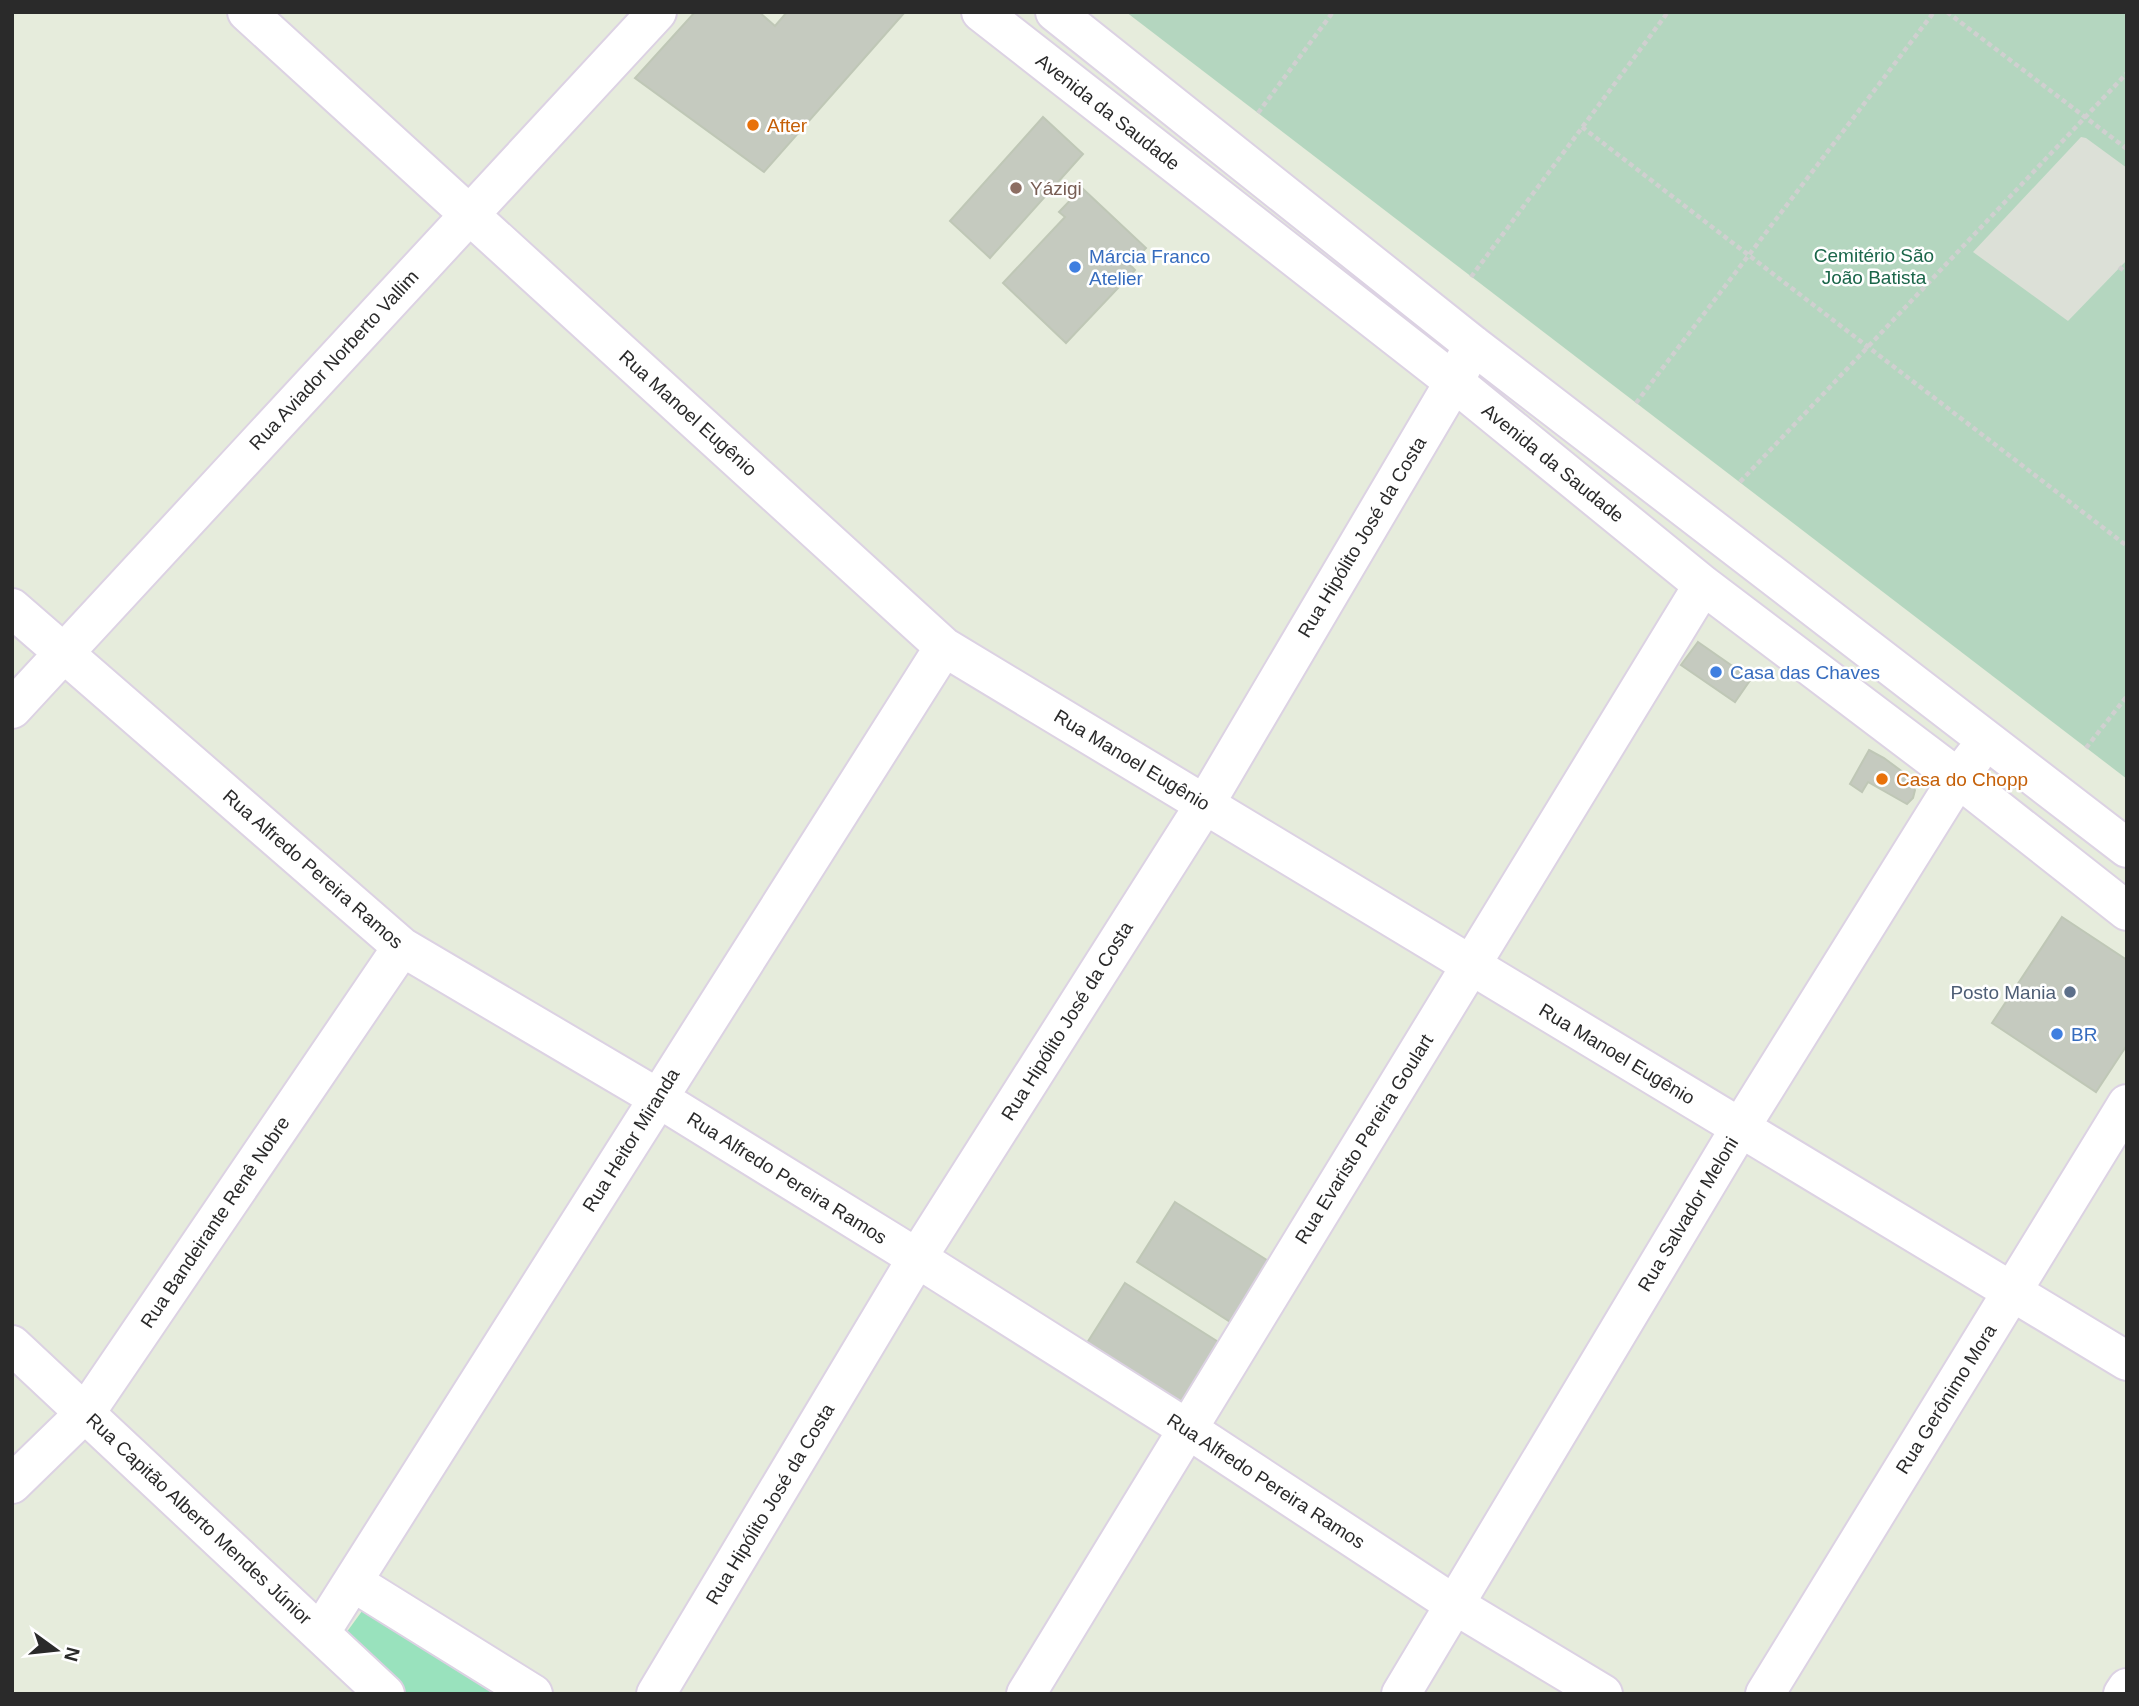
<svg xmlns="http://www.w3.org/2000/svg" width="2139" height="1706" font-family="Helvetica,sans-serif">
	<rect width="100%" height="100%" fill="#e6ecdc"/>
	<path fill="#99e2bd" d="M 365,1607 L 504,1694 L 400,1694 L 341,1640 Z"/>
	<path fill="#b4d6bf" d="M 1126,12 L 2127,12 L 2127,779 Z"/>
	<path fill="#dce0d7" d="M 2081,137 L 2086,138 L 2127,168 L 2127,260 L 2068,321 L 1973,252 Z"/>
	<path fill="#c5cabf" stroke="#bfc7b6" stroke-width="2" d="M 695,12 L 759,12 L 775,26 L 787,12 L 905,12 L 764,172 L 635,78 Z
		M 1043,117 L 1083,154 L 990,258 L 950,221 Z
		M 1082,188 L 1146,248 L 1130,265 L 1135,270 L 1066,343 L 1003,283 L 1065,217 L 1059,212 Z
		M 1698,642 L 1751,679 L 1735,702 L 1681,665 Z
		M 1869,750 L 1884,758 L 1908,776 L 1915,790 L 1913,798 L 1907,804 L 1868,782 L 1862,792 L 1850,784 Z
		M 2062,917 L 2127,960 L 2127,1045 L 2096,1092 L 1992,1023 Z
		M 1175,1202 L 1270,1262 L 1232,1323 L 1137,1262 Z
		M 1125,1283 L 1220,1343 L 1182,1404 L 1087,1343 Z"/>
	<g fill="none" stroke-linecap="round" stroke-linejoin="round">
		<defs>
			<path id="minor" d="M 247,12 L 944,647 L 2127,1361
				M 981,12 L 1454,382 L 1703,585 L 1958,778 L 2127,911
				M 1055,12 L 1473,345 L 2127,848
				M 12,608 L 402,947 L 658,1098 L 917,1258 L 1186,1428 L 1455,1605 L 1603,1694
				M 12,709 L 657,12
				M 12,1345 L 385,1694
				M 12,1484 L 86,1412 L 402,947
				M 353,1582 L 533,1694
				M 320,1633 L 944,647
				M 656,1694 L 917,1258 L 1205,804 L 1454,382 L 1473,345
				M 1026,1694 L 1703,585
				M 1401,1694 L 1740,1128 L 1958,778 L 1974,757
				M 1765,1694 L 2127,1104
				M 2123,1694 L 2127,1688"/>
		</defs>
		<use href="#minor" stroke="#dcd2e3" stroke-width="42"/>
		<path stroke="#d0d0d0" stroke-width="4.5" stroke-dasharray="5 3.5" stroke-linecap="butt" d="M 1947,12 L 2127,149
			M 1258,113 L 1333,12
			M 1582,127 L 2127,546
			M 2119,267 L 2127,273
			M 1471,277 L 1668,12
			M 1636,403 L 1934,12
			M 1740,482 L 2127,73
			M 2086,748 L 2127,696"/>
		<use href="#minor" stroke="#fff" stroke-width="38"/>
	</g>
	<g fill="#e8710a" stroke="#fff" stroke-width="2.5">
		<circle cx="753" cy="125" r="7"/>
		<circle cx="1882" cy="779" r="7"/>
	</g>
	<circle fill="#8d6e63" stroke="#fff" stroke-width="2.5" cx="1016" cy="188" r="7"/>
	<g fill="#3f7fe0" stroke="#fff" stroke-width="2.5">
		<circle cx="1075" cy="267" r="7"/>
		<circle cx="1716" cy="672" r="7"/>
		<circle cx="2057" cy="1034" r="7"/>
	</g>
	<circle fill="#5c6f8a" stroke="#fff" stroke-width="2.5" cx="2070" cy="992" r="7"/>
	<g text-anchor="middle" dominant-baseline="central" stroke-width="5" stroke-linejoin="round" paint-order="stroke">
		<g font-size="19" fill="#2a2a2a" stroke="#fff">
			<text transform="translate(1108 112) rotate(38)">Avenida da Saudade</text>
			<text transform="translate(334 360) rotate(-47)">Rua Aviador Norberto Vallim</text>
			<text transform="translate(688 413) rotate(42)">Rua Manoel Eugênio</text>
			<text transform="translate(1553 463) rotate(39)">Avenida da Saudade</text>
			<text transform="translate(1362 537) rotate(-59)">Rua Hipólito José da Costa</text>
			<text transform="translate(1132 760) rotate(31)">Rua Manoel Eugênio</text>
			<text transform="translate(313 869) rotate(41)">Rua Alfredo Pereira Ramos</text>
			<text transform="translate(1067 1021) rotate(-58)">Rua Hipólito José da Costa</text>
			<text transform="translate(1617 1054) rotate(31)">Rua Manoel Eugênio</text>
			<text transform="translate(1364 1139) rotate(-58)">Rua Evaristo Pereira Goulart</text>
			<text transform="translate(631 1140) rotate(-58)">Rua Heitor Miranda</text>
			<text transform="translate(787 1178) rotate(32)">Rua Alfredo Pereira Ramos</text>
			<text transform="translate(1688 1214) rotate(-59)">Rua Salvador Meloni</text>
			<text transform="translate(215 1222) rotate(-56)">Rua Bandeirante Renê Nobre</text>
			<text transform="translate(1946 1399) rotate(-58)">Rua Gerônimo Mora</text>
			<text transform="translate(1266 1481) rotate(33)">Rua Alfredo Pereira Ramos</text>
			<text transform="translate(770 1504) rotate(-59)">Rua Hipólito José da Costa</text>
			<text transform="translate(199 1519) rotate(43)">Rua Capitão Alberto Mendes Júnior</text>
		</g>
		<g font-size="19" fill="#c56008" stroke="#fff" text-anchor="start">
			<text x="767" y="125">After</text>
			<text x="1896" y="779">Casa do Chopp</text>
		</g>
		<g font-size="19" fill="#785e54" stroke="#fff" text-anchor="start">
			<text x="1030" y="188">Yázigi</text>
		</g>
		<g font-size="19" fill="#1b664a" stroke="#fff">
			<text x="1874" y="255">Cemitério São<tspan x="1874" dy="22">João Batista</tspan></text>
		</g>
		<g font-size="19" fill="#366cbe" stroke="#fff" text-anchor="start">
			<text x="1089" y="256">Márcia Franco<tspan x="1089" dy="22">Atelier</tspan></text>
			<text x="1730" y="672">Casa das Chaves</text>
			<text x="2071" y="1034">BR</text>
		</g>
		<g font-size="19" fill="#4e5e75" stroke="#fff" text-anchor="end">
			<text x="2056" y="992">Posto Mania</text>
		</g>
	</g>
	<rect width="2139" height="1706" fill="none" stroke="#2a2a2a" stroke-width="28"/>
	<g transform="translate(56 1650) rotate(105)" stroke="#ffffff" stroke-width="5" paint-order="stroke">
	<path d="M0-5L12 26L0 18L-12 26Z" fill="#2a2a2a"/>
	<text y="-10" font-size="19" font-weight="bold" text-anchor="middle" fill="#2a2a2a">N</text>
	</g>
</svg>
